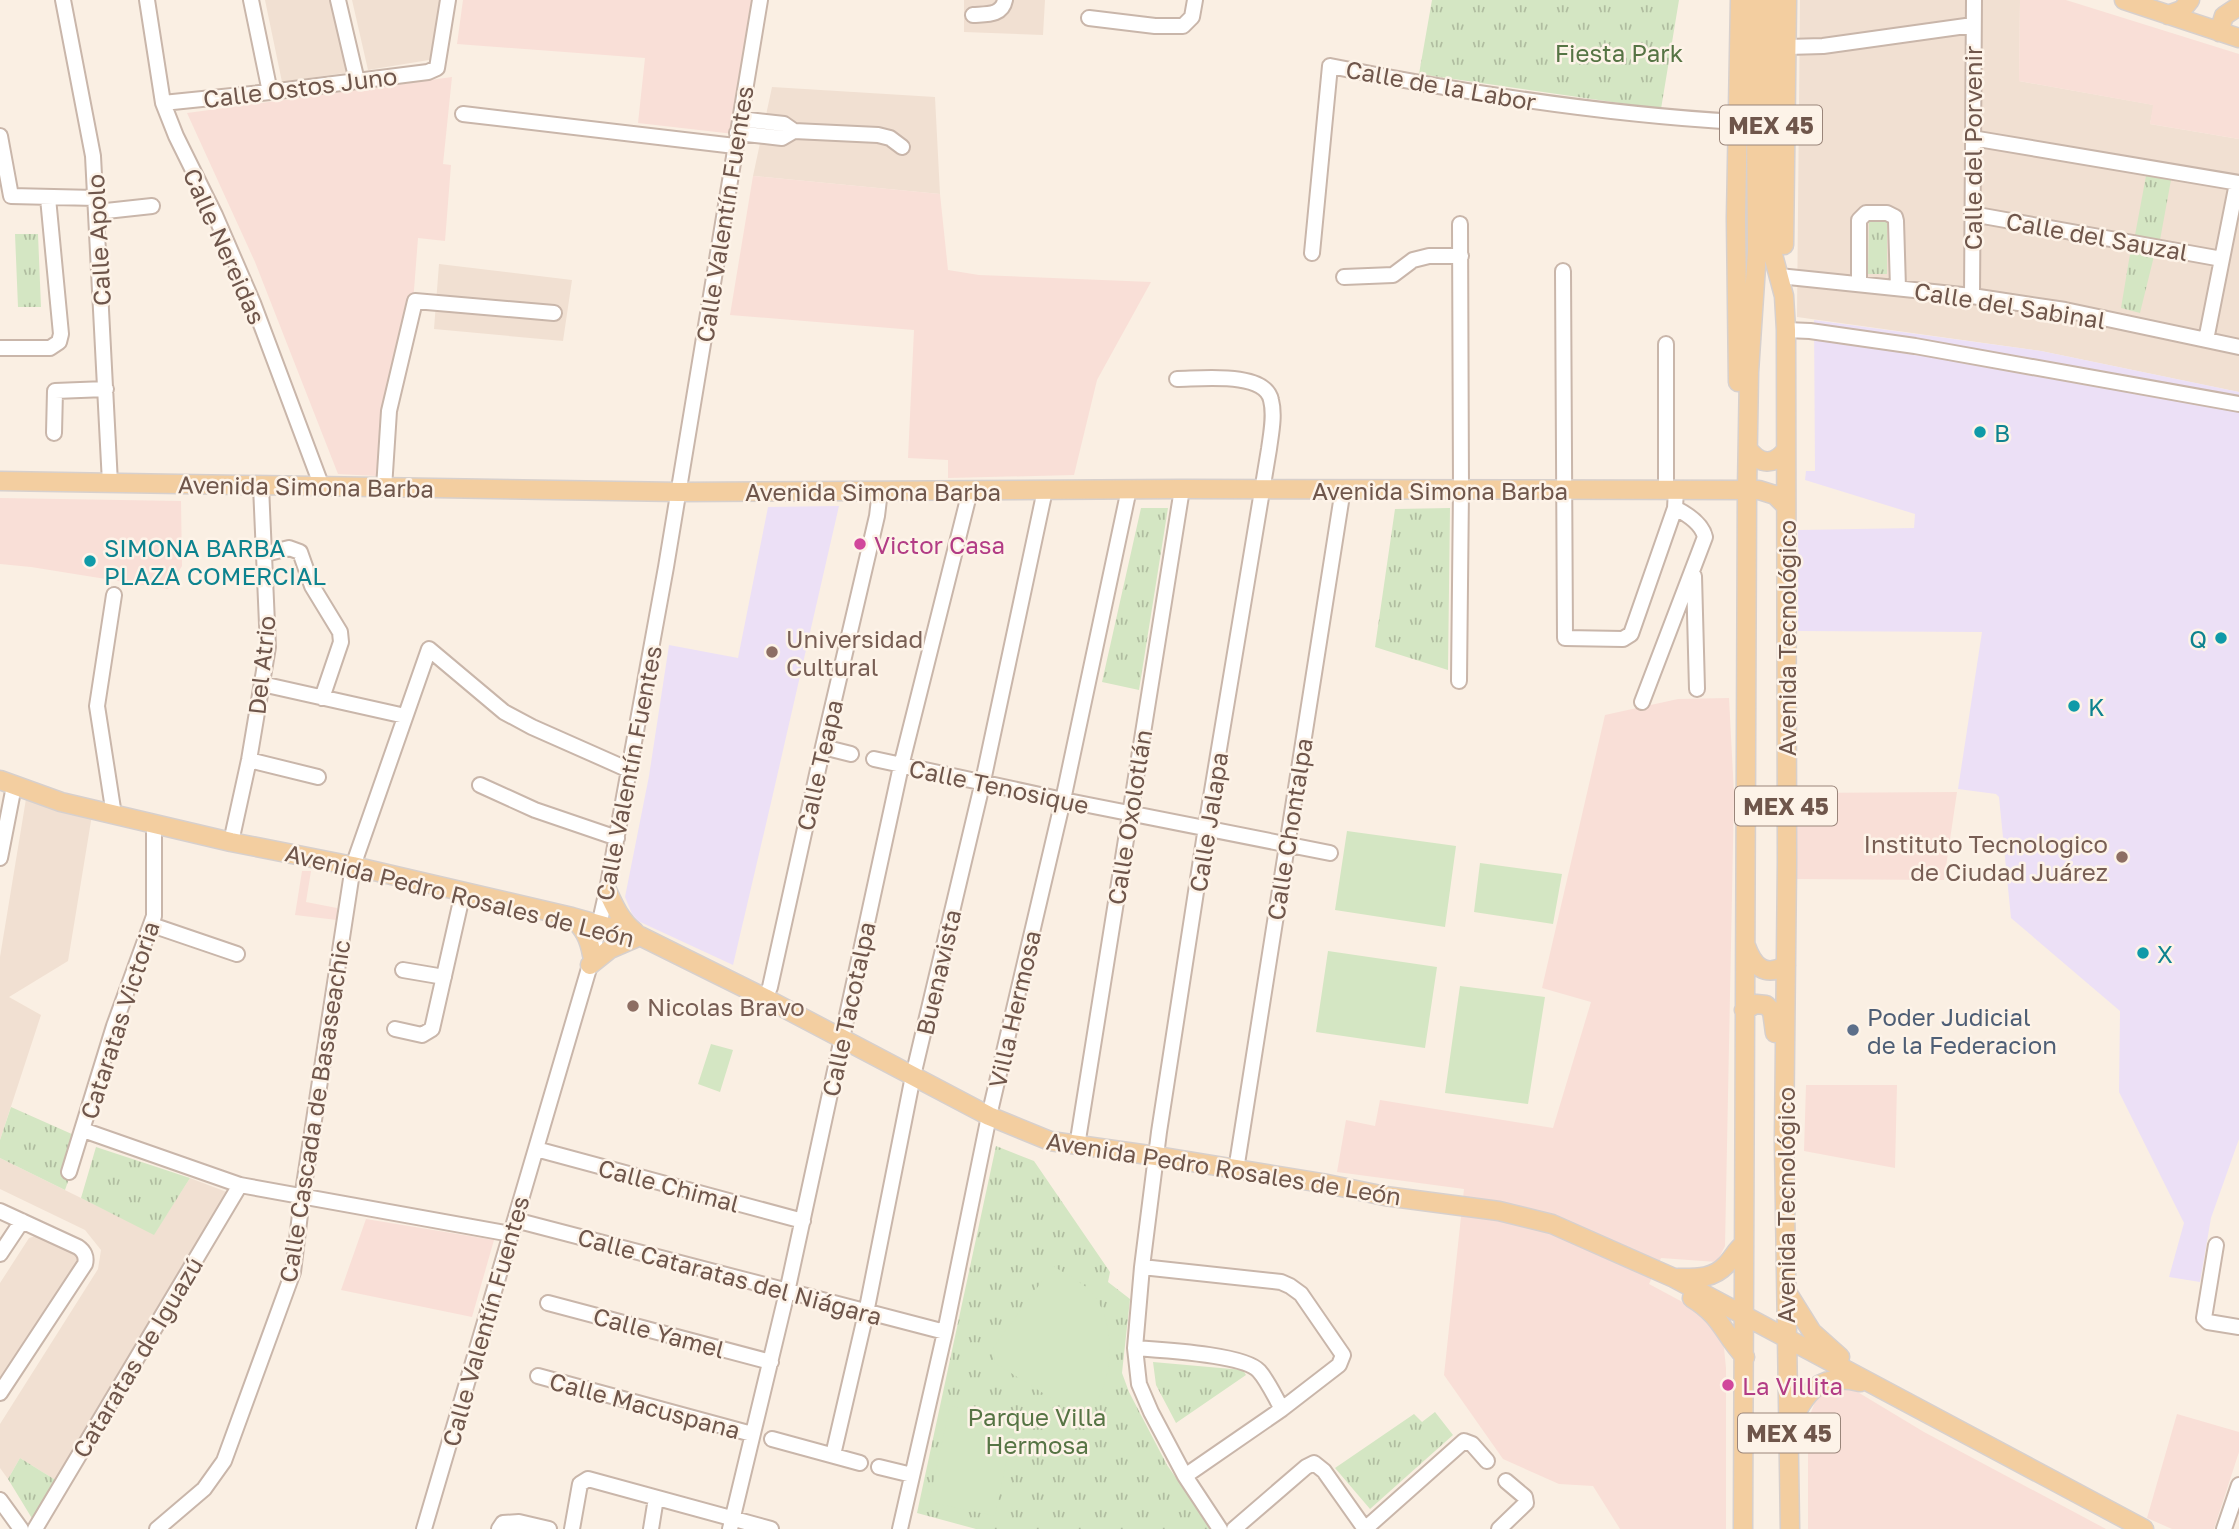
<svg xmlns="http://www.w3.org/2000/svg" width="2239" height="1529" font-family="'Golos Text',sans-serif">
	<defs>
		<pattern id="grass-tufts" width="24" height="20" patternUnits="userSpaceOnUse" patternTransform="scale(1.75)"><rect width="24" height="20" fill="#d4e6c3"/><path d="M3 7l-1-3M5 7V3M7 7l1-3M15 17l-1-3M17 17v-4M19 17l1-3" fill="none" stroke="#b0bda0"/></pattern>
	</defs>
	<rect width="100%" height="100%" fill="#faefe3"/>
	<path fill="#f1e0d2" d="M 265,0 L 335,0 L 351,72 L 282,82 Z
		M 352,0 L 443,0 L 435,59 L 368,70 Z
		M 964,0 L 1045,0 L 1043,35 L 964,32 Z
		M 1800,0 L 2020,0 L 2019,81 L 2154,105 L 2150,124 L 2239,139 L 2239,392 L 2041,351 L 1797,317 Z
		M 772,87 L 935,97 L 940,194 L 753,176 Z
		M 439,264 L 572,280 L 563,341 L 434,329 Z
		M 26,799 L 92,815 L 68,961 L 9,997 L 41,1015 L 0,1140 L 0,957 Z
		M 0,1158 L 154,1234 L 190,1178 L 237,1196 L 57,1481 L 20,1458 L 8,1479 L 0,1468 L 0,1424 L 98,1269 L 101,1250 L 85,1230 L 0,1189 Z
		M 39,1235 L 78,1254 L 80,1262 L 0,1396 L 0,1283 L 29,1238 Z"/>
	<path fill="#f9dfd7" d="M 463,0 L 754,0 L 734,134 L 638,123 L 645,58 L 457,44 Z
		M 2020,0 L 2066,0 L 2239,54 L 2239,139 L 2150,124 L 2153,105 L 2019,81 Z
		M 452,77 L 443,164 L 451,165 L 445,241 L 418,238 L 412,316 L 394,378 L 376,476 L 338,474 L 255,262 L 187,113 Z
		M 753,176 L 940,194 L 948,270 L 979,275 L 1151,282 L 1097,380 L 1074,475 L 948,478 L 948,460 L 908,458 L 914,330 L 730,315 Z
		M 0,498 L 181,501 L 182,566 L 168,589 L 31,567 L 0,564 Z
		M 1729,698 L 1734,794 L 1725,1246 L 1717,1262 L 1661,1258 L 1649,1284 L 1690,1306 L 1707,1320 L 1718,1335 L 1724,1348 L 1726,1368 L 1726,1529 L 1620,1529 L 1593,1486 L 1559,1484 L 1503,1459 L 1444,1375 L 1464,1189 L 1337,1172 L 1346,1120 L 1375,1126 L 1380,1100 L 1553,1128 L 1591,1002 L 1542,988 L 1605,715 L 1678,699 Z
		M 1957,792 L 1944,880 L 1796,879 L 1796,793 Z
		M 302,871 L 311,871 L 306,902 L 337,908 L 337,920 L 295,915 Z
		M 1806,1085 L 1897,1085 L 1895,1168 L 1804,1151 Z
		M 366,1219 L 494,1240 L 472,1317 L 341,1290 Z
		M 1830,1388 L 1847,1388 L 1856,1391 L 1924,1432 L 2106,1529 L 1808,1529 L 1808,1420 L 1815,1402 Z
		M 2177,1414 L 2239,1432 L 2239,1452 L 2214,1529 L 2172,1529 L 2147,1518 Z"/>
	<path fill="#ece0f6" d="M 1814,320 L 2041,351 L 2239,392 L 2239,1139 L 2211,1218 L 2200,1282 L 2169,1277 L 2184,1223 L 2119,1092 L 2120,1011 L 2011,918 L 1999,797 L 1996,794 L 1958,789 L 1982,632 L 1798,631 L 1798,530 L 1914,528 L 1915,514 L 1805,480 L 1806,471 L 1815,471 Z
		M 839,506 L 770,807 L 733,965 L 638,921 L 632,914 L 625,897 L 649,776 L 669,645 L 738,658 L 768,507 Z"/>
	<path fill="url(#grass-tufts)" d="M 1432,0 L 1679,0 L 1661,109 L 1419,74 Z
		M 2146,176 L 2171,180 L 2160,240 L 2135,235 Z
		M 1869,220 L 1887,220 L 1887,274 L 1868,274 Z
		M 15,234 L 38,234 L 41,307 L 18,307 Z
		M 2131,248 L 2155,252 L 2140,313 L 2121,308 Z
		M 1141,508 L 1168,508 L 1139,690 L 1102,682 Z
		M 1450,508 L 1448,670 L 1375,647 L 1395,509 Z
		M 11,1107 L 83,1139 L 65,1190 L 0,1158 L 0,1140 Z
		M 996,1146 L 1034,1161 L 1110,1272 L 1108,1282 L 1130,1299 L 1122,1373 L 1129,1392 L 1167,1465 L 1212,1529 L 976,1529 L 917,1513 Z
		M 96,1147 L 190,1178 L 154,1235 L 81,1198 Z
		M 1153,1362 L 1243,1370 L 1246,1375 L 1176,1423 L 1156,1385 Z
		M 1435,1412 L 1453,1435 L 1370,1509 L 1335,1468 L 1414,1414 L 1422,1422 Z
		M 20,1458 L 57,1481 L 33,1520 L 8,1479 Z"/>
	<path fill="#d4e6c3" d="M 1347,831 L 1456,846 L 1445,927 L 1335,910 Z
		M 1480,863 L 1562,874 L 1553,924 L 1474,912 Z
		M 1328,951 L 1437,967 L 1425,1048 L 1316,1032 Z
		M 1460,986 L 1545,997 L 1528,1104 L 1445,1093 Z
		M 711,1044 L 733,1050 L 720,1092 L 698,1084 Z
		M 1053,1266 C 1064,1273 1076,1279 1086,1287 C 1115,1312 1116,1368 1097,1400 C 1093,1406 1088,1412 1083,1418 L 995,1363 L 993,1348 Z
		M 950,1406 L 1015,1420 L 995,1516 L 929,1502 Z"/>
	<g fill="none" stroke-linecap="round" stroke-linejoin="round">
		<defs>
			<path id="minor" d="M 63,0 L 93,156 L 110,483
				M 147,0 L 163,103 L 176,136 L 215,215 L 253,303 L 322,487
				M 251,0 L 270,92
				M 338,0 L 357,81
				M 973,15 C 986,14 1002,16 1005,0
				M 1089,18 L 1155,26 L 1183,26 L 1192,17 L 1195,0
				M 1787,47 L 1823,46 L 1973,25
				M 163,103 L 270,92 L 428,72 L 437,68 L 448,0
				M 463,114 L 735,146
				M 740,119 L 784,124 L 794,131
				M 737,133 L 782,138 L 794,131 L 878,135 L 890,138 L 902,147
				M 0,136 L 11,196 L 96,198
				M 1972,138 L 2239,183
				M 97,212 L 152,206
				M 1972,214 L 2222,259
				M 1312,253 L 1330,66 C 1465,93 1600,114 1737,122
				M 1563,271 L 1565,638 L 1623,639 L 1631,634 L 1675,508 L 1676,490
				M 1779,276 L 1972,296 L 2065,310 L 2239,347
				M 1344,277 L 1393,275 L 1413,260 L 1429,256 L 1461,256
				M 1859,284 L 1859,220 L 1866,213 L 1887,213 L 1895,217 L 1896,221 L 1898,288
				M 1972,296 L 1974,0
				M 1786,330 L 1810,331 L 1915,346 L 2239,404
				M 2206,340 L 2237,183
				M 0,348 L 50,348 L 59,342 L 61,334 L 48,198
				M 1177,379 C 1200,379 1265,371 1271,400 C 1275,415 1271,434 1269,449 L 1206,827 L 1159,1132 L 1142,1267 L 1135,1348 L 1139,1384 L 1151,1412 L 1185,1476 L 1220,1529
				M 54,433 L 55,391 L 106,389
				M 384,488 L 389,411 L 415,301 L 554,313
				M 1666,490 L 1666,344
				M 265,554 L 289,548 L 300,552 L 312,586 L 340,632 L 341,642 L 322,698
				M 1694,576 L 1697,689
				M 114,595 L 97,706 L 114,815
				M 1459,681 L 1461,489 L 1460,224
				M 262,684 L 405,716
				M 1642,702 L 1705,537 C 1702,524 1687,514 1675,508
				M 823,747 L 851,754
				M 874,759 L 1063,800 L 1330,853
				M 249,760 L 318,777
				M 480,785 L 535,810 L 617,838
				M 231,842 L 249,760 L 268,647 L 261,486
				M 0,858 L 14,786
				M 152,925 L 237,954
				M 403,970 L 444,977
				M 765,998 L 770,987 L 823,747 L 877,516 L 880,491
				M 395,1029 L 422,1035 L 432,1029 L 463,892
				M 83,1130 L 240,1185 L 511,1234
				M 1077,1146 L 1182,489
				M 536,1149 L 803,1221
				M 1236,1170 L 1343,489
				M 69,1172 L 114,1026 L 154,916 L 154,823
				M 0,1211 L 78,1247 C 84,1251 87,1257 85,1264 L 0,1393
				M 515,1220 L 945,1332
				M 2216,1245 L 2204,1318 L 2208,1322 L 2239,1327
				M 0,1254 L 22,1221
				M 1142,1267 L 1281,1282 L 1290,1286 L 1301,1294 L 1343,1355 L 1339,1365 L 1282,1409 L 1185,1476
				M 548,1303 L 771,1362
				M 1135,1348 C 1160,1350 1244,1354 1259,1371 C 1268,1381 1275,1397 1282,1409
				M 538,1376 L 752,1434
				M 772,1439 L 860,1463
				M 833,1455 L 866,1313 L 913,1076 L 983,781 L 1045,490
				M 879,1467 L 912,1475
				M 0,1500 L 21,1529
				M 35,1529 L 240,1185
				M 157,1529 L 204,1489 L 224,1461 L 293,1272 L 302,1198 L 353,866 L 429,649 L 504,712 L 532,727 L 629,770
				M 424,1529 L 590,965 L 607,890 L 666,567 L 760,0
				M 499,1529 L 503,1523 L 519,1522 L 549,1529
				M 572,1529 L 580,1484 L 588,1479 L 771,1529
				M 651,1529 L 656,1498
				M 730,1529 L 787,1292 L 901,766 L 970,491
				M 900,1529 L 945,1332 L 989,1116 L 1063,800 L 1129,489
				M 1234,1529 L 1306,1467 L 1314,1463 L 1324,1471 L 1365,1529
				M 1365,1529 L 1464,1441 L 1472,1444 L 1487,1461
				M 1499,1529 L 1526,1503 L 1525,1497 L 1506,1481
				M 2224,1529 L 2239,1485"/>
			<path id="major" d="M 1769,0 L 1772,251 L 1784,296 L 1786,330 L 1787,862 L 1784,1142 L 1790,1529
				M 2124,0 L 2239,38
				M 2168,15 L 2182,10 L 2190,0
				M 2219,32 L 2224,16 L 2239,6
				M 1784,245 L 1787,0
				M 1738,382 L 1736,218 L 1740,0
				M 1748,449 C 1760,465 1774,466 1786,450
				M 0,481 L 679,492 L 1182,489 L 1759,490 L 1775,495 L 1786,506
				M 0,780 L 61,802 L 231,842 L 353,866 L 572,917 L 640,936 L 765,998 L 989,1116 L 1050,1141 L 1156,1156 L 1322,1183 L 1385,1196 L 1499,1211 L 1552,1224 L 1674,1278 L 2144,1529
				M 607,890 C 614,906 621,921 635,932
				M 572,917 C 584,929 589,938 592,955
				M 1746,946 C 1753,966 1765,978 1786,965
				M 590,965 L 610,949 L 640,936
				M 1744,1010 L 1756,1004 L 1766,1005 L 1772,1011 L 1775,1033
				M 1678,1278 C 1696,1278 1713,1279 1726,1265 C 1733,1258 1736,1250 1744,1244
				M 1787,1292 L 1812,1332 L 1840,1357
				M 1692,1298 C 1723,1317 1723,1334 1745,1357
				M 1789,1426 C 1807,1392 1818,1372 1860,1382
				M 1743,1529 L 1747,490 L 1749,372 L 1757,251 L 1755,0"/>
		</defs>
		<use href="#minor" stroke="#c9b6aa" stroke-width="18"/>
		<use href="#major" stroke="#d7d0cd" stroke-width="21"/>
		<use href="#minor" stroke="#fff" stroke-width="14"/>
		<use href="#major" stroke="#f3cea0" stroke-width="18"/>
	</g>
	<g fill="#0f9aa8" stroke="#fdf3e8" stroke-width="2.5">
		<circle cx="1980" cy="432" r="7"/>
		<circle cx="90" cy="561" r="7"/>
		<circle cx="2221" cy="638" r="7"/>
		<circle cx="2074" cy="706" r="7"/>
		<circle cx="2143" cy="953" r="7"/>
	</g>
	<g fill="#d1479c" stroke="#fdf3e8" stroke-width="2.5">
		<circle cx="860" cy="544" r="7"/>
		<circle cx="1728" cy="1385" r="7"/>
	</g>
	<g fill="#8d6e63" stroke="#fdf3e8" stroke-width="2.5">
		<circle cx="772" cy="652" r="7"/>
		<circle cx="2122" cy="857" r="7"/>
		<circle cx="633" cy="1006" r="7"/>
	</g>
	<circle fill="#5c6f8a" stroke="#fdf3e8" stroke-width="2.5" cx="1853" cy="1030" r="7"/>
	<g text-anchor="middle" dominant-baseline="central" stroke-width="5" stroke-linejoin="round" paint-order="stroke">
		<g fill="#fdf3e8" stroke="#9a857a" stroke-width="2">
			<rect x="1720" y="105.5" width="102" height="39" rx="5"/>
			<rect x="1735" y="786.5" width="102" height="39" rx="5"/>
			<rect x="1738" y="1413.5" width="102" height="39" rx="5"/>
		</g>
		<g font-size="23" font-weight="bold" fill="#6f564b">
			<text x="1771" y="125">MEX 45</text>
			<text x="1786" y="806">MEX 45</text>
			<text x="1789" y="1433">MEX 45</text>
		</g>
		<g font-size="24" fill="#567444" stroke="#fdf3e8">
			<text x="1619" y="52">Fiesta Park</text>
			<text x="1037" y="1416">Parque Villa<tspan x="1037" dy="28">Hermosa</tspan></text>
		</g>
		<g font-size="24" fill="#6f564b" stroke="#fdf3e8">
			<text transform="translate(1441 85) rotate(10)">Calle de la Labor</text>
			<text transform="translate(300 87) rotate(-7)">Calle Ostos Juno</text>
			<text transform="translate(1972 148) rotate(-90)">Calle del Porvenir</text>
			<text transform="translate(724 214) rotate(-81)">Calle Valentín Fuentes</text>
			<text transform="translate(2097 236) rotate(10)">Calle del Sauzal</text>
			<text transform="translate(98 240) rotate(-93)">Calle Apolo</text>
			<text transform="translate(225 246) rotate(66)">Calle Nereidas</text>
			<text transform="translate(2010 305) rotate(9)">Calle del Sabinal</text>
			<text transform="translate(306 486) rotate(1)">Avenida Simona Barba</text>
			<text x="1440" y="490">Avenida Simona Barba</text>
			<text x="873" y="491">Avenida Simona Barba</text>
			<text transform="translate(1786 638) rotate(-90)">Avenida Tecnológico</text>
			<text transform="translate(261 665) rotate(-84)">Del Atrio</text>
			<text transform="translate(819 765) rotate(-77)">Calle Teapa</text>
			<text transform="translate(628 773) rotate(-79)">Calle Valentín Fuentes</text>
			<text transform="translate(999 786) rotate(12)">Calle Tenosique</text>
			<text transform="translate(1129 817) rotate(-81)">Calle Oxolotlán</text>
			<text transform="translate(1208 822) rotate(-81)">Calle Jalapa</text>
			<text transform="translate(1289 829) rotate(-81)">Calle Chontalpa</text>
			<text transform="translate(460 895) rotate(14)">Avenida Pedro Rosales de León</text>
			<text transform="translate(938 972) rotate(-77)">Buenavista</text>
			<text transform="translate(848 1009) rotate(-78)">Calle Tacotalpa</text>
			<text transform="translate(1014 1009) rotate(-77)">Villa Hermosa</text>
			<text transform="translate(119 1020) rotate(-72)">Cataratas Victoria</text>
			<text transform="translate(314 1111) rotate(-81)">Calle Cascada de Basaseachic</text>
			<text transform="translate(1224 1168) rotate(9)">Avenida Pedro Rosales de León</text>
			<text transform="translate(669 1185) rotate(15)">Calle Chimal</text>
			<text transform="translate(1785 1205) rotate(-90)">Avenida Tecnológico</text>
			<text transform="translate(730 1276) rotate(15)">Calle Cataratas del Niágara</text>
			<text transform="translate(485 1321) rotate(-74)">Calle Valentín Fuentes</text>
			<text transform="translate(659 1332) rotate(15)">Calle Yamel</text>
			<text transform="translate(137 1357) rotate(-59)">Cataratas de Iguazú</text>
			<text transform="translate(645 1405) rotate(15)">Calle Macuspana</text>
		</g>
		<g font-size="24" fill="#0d838f" stroke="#fdf3e8" text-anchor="start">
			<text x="1994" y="432">B</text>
			<text x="104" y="547">SIMONA BARBA<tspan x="104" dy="28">PLAZA COMERCIAL</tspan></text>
			<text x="2207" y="638" text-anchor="end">Q</text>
			<text x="2088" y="706">K</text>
			<text x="2157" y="953">X</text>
		</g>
		<g font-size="24" fill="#b23c85" stroke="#fdf3e8" text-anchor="start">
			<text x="874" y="544">Victor Casa</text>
			<text x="1742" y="1385">La Villita</text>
		</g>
		<g font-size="24" fill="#785e54" stroke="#fdf3e8" text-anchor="start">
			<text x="786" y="638">Universidad<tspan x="786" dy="28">Cultural</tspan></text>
			<text x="2108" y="843" text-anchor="end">Instituto Tecnologico<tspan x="2108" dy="28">de Ciudad Juárez</tspan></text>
			<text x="647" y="1006">Nicolas Bravo</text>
		</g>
		<g font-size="24" fill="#4e5e75" stroke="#fdf3e8" text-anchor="start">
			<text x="1867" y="1016">Poder Judicial<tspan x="1867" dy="28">de la Federacion</tspan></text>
		</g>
	</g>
</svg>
